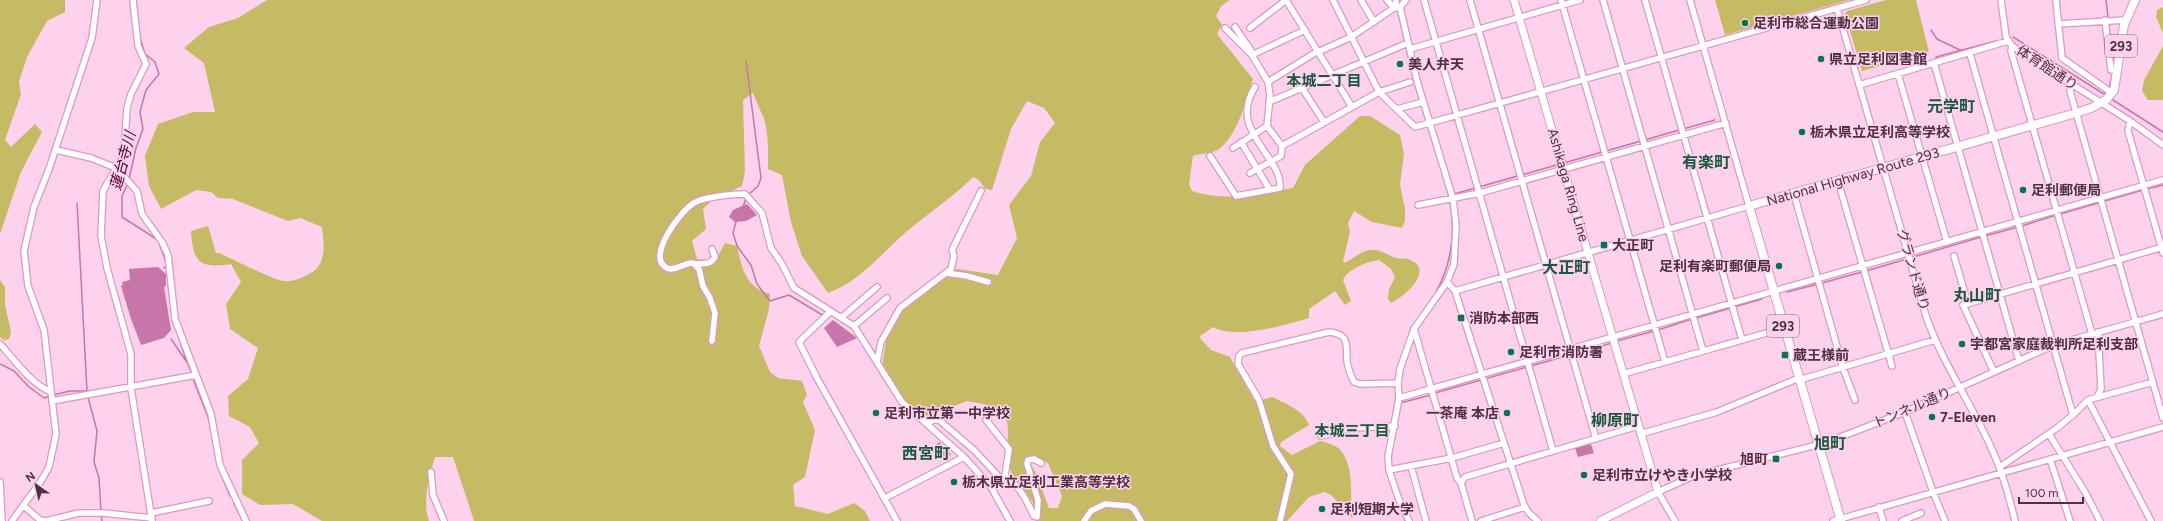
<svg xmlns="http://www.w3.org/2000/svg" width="2163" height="521" font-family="Figtree,'Noto Sans JP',sans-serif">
	<rect width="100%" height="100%" fill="#fed1ec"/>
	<path fill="#c6bb65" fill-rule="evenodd" d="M 0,0 L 65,0 L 65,12 L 47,21 L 27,57 L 19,82 L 21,94 L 5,140 L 11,147 L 35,124 L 42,132 L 21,172 L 0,234 Z
		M 267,0 L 1230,0 L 1221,6 L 1216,16 L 1222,25 L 1217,34 L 1253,79 C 1246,100 1238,135 1219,149 C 1213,154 1200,153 1193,156 L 1189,184 L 1192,191 C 1225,202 1260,194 1293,188 L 1305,165 L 1360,116 L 1370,116 L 1400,135 L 1404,154 L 1400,184 L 1405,209 L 1405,221 L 1402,228 L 1372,222 L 1354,211 L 1348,223 L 1350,232 L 1343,261 L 1345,263 C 1352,259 1362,251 1369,250 C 1378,248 1388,255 1396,258 C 1400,259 1404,258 1408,259 C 1437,269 1404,297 1391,303 L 1388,299 L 1389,289 L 1395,277 L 1391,269 L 1379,260 C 1367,262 1349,268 1343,280 L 1351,301 L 1345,305 L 1335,291 L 1309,309 L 1309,318 C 1285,325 1236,340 1213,327 L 1199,337 L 1211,350 L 1230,357 L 1255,402 L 1272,397 C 1286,404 1304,410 1309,425 L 1281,442 L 1280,446 L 1292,455 L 1320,441 C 1327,443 1337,445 1342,452 C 1355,471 1349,495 1353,516 L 1352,518 L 1331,495 L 1325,492 L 1309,497 L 1287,521 L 1039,521 L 1032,501 L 1012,474 L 1007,460 L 1008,431 L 1007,421 L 995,409 L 988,405 L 967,401 L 926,417 L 895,395 L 881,375 L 886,340 L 904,309 L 938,274 L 957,269 L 998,275 L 1017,238 L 1009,205 L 1031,176 L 1040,142 L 1055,123 L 1044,108 L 1027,101 L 1011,129 L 992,190 L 985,189 L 979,180 L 973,177 C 952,198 927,214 905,233 C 881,254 859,282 828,293 L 802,256 L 791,222 L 782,175 L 768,169 C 768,153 769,131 763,116 C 759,108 756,101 753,93 L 743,100 L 745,172 L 742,186 L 713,199 L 703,209 L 706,229 L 692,241 L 697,259 L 716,260 L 725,243 L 737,246 C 742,268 745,287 770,294 L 769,309 L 759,346 L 770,372 L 778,378 L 802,381 L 807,395 L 803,402 L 815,430 L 805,477 L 793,485 L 795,506 L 828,514 L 854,503 L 865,511 L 870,521 L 474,521 L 453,457 L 435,457 C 429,477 422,502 429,521 L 322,521 L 293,504 L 260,505 L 242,494 L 242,460 L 259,443 L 250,427 L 229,416 L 228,396 L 248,379 L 258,348 L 230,329 L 226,304 L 241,282 L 231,264 C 199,269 193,262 191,231 L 208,226 L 216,253 L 219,253 C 231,258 275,281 284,281 C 292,282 299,279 305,276 C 328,267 324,247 322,227 L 300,218 L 288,221 L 233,199 L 218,198 L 211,192 L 196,190 L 161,209 L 149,186 L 145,156 L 158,124 L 193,112 L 215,112 L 204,63 L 184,48 L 209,27 L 238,18 ZM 1037,458 L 1048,463 L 1062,496 L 1058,508 L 1049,508 L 1035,471 L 1030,464 Z
		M 1715,0 L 1849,0 L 1725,35 Z
		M 1886,0 L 1916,0 L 1929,52 L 1862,71 L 1845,14 L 1847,11 Z
		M 2163,7 L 2163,33 L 2156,17 L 2157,10 Z
		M 2163,46 L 2163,100 L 2148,100 L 2142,91 L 2144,80 Z
		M 0,280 L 5,287 L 5,305 L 11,332 L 9,339 L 4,340 L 0,337 Z"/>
	<path fill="#c776aa" d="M 747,204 L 757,215 L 746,221 L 735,222 L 729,217 L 733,210 Z
		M 158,267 L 166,274 L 166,286 L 164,287 L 171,330 L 164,338 L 141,345 L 131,319 L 121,286 L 123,285 L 122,282 L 130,280 L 129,269 Z
		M 833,320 L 857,338 L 837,347 L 824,328 Z
		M 939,442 L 951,454 L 945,460 L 933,448 Z
		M 1591,444 L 1594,453 L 1578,457 L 1575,448 Z"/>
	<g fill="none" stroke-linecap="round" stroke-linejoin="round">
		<path stroke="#c776aa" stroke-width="1.5" d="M 136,0 L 138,18
			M 2106,0 L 2108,17
			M 1398,12 L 1405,42
			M 2109,25 L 2110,41
			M 1931,30 L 1937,39 L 1960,50
			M 2013,37 L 2104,94 L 2106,91
			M 1406,45 L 1414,82 L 1443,174
			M 1936,57 L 1996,41
			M 746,61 L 761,178 L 758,186 L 748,195
			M 2109,88 L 2112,76
			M 2113,100 L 2163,132
			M 1683,129 L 1715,120
			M 1645,140 L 1679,130
			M 1606,151 L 1641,141
			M 1564,163 L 1602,152
			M 129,179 L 136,148 L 143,129 L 140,112 L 146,90 L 159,74 L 155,62 L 145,54 L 140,38
			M 128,183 L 122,196 L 122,217 L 158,240 L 167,265 L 164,268
			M 1479,187 L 1560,164
			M 1447,189 L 1449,197
			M 2147,189 L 2163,185
			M 1454,194 L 1475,188
			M 77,203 L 87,391
			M 743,207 L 746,198
			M 2060,214 L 2143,190
			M 736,222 L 733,233 L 737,246 L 751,265 L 757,284 L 770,301 L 789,295 L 824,316
			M 2022,226 L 2056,215
			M 1985,236 L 2018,227
			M 1866,271 L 1981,237
			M 168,282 L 172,317
			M 1822,283 L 1862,272
			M 1436,292 C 1452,263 1456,234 1450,201
			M 1787,292 L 1818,284
			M 1734,307 L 1762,299
			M 1696,318 L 1731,308
			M 173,321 L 177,332
			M 1416,322 L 1424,310
			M 1658,330 L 1692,319
			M 171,339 L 188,364 L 191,372
			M 180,341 L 186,360
			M 1617,341 L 1654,331
			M 1573,354 L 1612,343
			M 0,364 L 14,371 L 29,387 L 44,398 L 50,396
			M 1531,366 L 1569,355
			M 193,379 L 208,417 L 214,445
			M 1435,393 L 1527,367
			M 53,395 L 70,391 L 87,391 L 87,393
			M 88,397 L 97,431 L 94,462 L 99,478 L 101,511
			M 1400,403 L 1431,395
			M 220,472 L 230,496
			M 234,504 L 243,521
			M 1401,510 L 1405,521
			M 101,515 L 102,521"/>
		<defs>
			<path id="minor" d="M 133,0 L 138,46 L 146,64 L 131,94 L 127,108 L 124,155 L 103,191 L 101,236 L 107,268 L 131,354 L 131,388 L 152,521
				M 1286,0 L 1352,107
				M 1333,0 L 1379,92 L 1415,127 L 1866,0
				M 1361,0 L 1374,22
				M 1387,0 L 1394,8
				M 1406,0 L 1400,7 L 1417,81 L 1453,199 L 1456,225 L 1454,264 L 1447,282 L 1414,329 L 1400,369 L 1398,383 L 1399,398 L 1388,457 L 1389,470 L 1398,497 L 1409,521
				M 1424,0 L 1553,451
				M 1470,0 L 1596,439
				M 1561,0 L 1665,362
				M 1603,0 L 1703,351
				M 1645,0 L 1742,340
				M 2001,0 L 2006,37 L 2012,46 L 2130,121 L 2163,145
				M 2056,0 L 2062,58 L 2112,93
				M 1396,8 L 1396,0
				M 1837,8 L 1926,316 C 1942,362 1970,402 1990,445 C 2002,470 2009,495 2015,521
				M 2105,20 L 2111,70
				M 2058,24 L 2126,20
				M 1235,27 L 1252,52 L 1252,55 L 1268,82 L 1270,96 L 1267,126 L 1282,146 L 1281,156 L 1250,173
				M 1225,28 L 1252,55 L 1305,30
				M 1250,28 L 1286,0
				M 2012,46 L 2011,51 L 2092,334
				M 1410,49 L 1580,0
				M 1318,52 L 1351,37 L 1394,8 L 1400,7
				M 1970,54 L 2073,415
				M 1934,63 L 2019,361
				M 1898,74 L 1947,242
				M 1268,82 L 1318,51
				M 2071,84 L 2070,91 L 2163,418
				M 1859,85 L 2008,41
				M 1302,88 L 1324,122
				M 1269,102 L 1408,43
				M 1397,109 L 1423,102
				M 2130,121 L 2128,131 L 2163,253
				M 1241,142 L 1270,190
				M 1282,146 L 1379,92 L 1410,82
				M 1233,148 L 1267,126
				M 56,150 L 91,158 L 116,168 L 137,191 L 142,214 L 162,242 L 168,255 L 175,319 L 211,414 L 220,465 L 246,521
				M 1210,156 L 1236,196 L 1280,188 C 1282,155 1227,131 1255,87
				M 1838,181 L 1892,366
				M 1794,194 L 1843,368 L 1855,400
				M 1418,205 L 1480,193 L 1726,123
				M 1954,256 L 1968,304
				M 695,264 C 704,263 709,266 715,257 L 712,249
				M 946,273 L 967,276 L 988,282
				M 1447,282 L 1455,291 L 1524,505 L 1529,513 L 1538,521
				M 1455,291 L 1749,206 L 1690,0
				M 830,312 L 799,342 L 817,378 L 897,521
				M 841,318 L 877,287
				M 854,326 L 887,298
				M 1414,329 L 1457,478 L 1461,483
				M 712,341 L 715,313 L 710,298 L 703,286 L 699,269 L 693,263 C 685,262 675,272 667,268 C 645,258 681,210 694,203 C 702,197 734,194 745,194 L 762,213 L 771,248 L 782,264 L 794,288 L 854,326 L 902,402 L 964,457 L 991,487 L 1010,521
				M 0,344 C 12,357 33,386 50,391
				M 877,362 L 881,342 L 900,308 L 951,269 L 954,256 L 952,250 L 981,191
				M 1994,372 L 1963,305 L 2163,247
				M 1623,374 L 1784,328
				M 1799,380 L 1935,340
				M 2097,397 L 2101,389 L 2098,332
				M 1399,398 L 2163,180
				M 2088,400 L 2151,521
				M 52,401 L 196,375
				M 1905,412 L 1933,492 L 1945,521
				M 986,420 L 1009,449 L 1005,476 L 991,487
				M 927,424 L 933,420 L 939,420 L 974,450 L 1001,479
				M 1640,434 L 1717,412 L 1799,378
				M 2049,434 L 2085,492 L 2100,521
				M 1321,436 L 1351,428 L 1395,426
				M 2050,459 L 2070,521
				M 1411,466 L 1426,521
				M 2000,467 L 2057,428 L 2073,415 L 2088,400 L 2153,382
				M 1389,470 L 1452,458 L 1504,443
				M 431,472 L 433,495 L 444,521
				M 1005,476 C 1019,485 1027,501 1034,516 L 1037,517 L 1038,500 L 1027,464 L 1028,460 L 1034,459 L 1041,463
				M 0,482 L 2,521
				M 885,498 L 964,457
				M 24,506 L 40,520 L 46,521 L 79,513 L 103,513 L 152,518
				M 1879,507 L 1883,521
				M 151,513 L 209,501
				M 12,521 L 41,481 L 49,467 L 56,434 L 44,330 L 28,286 L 24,251 L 34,207 L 49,169 L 92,38 L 97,0
				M 1084,521 L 1091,511 L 1105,504 L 1129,506 L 1134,509 L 1141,521
				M 1280,521 L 1291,474 L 1273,446 L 1259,400 L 1238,364 L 1239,356 L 1242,353 L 1329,332 C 1350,334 1346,345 1347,361 C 1348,368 1351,376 1354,382 L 1360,384 L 1398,383
				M 1472,521 L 1461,483 L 1465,477 L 1638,426
				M 1481,521 L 1525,507
				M 1675,521 L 1658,492 L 1693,476 L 1825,443 L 1905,412 L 2054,345 L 2163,314
				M 1833,521 L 2163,427
				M 1902,521 L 1921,513"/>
			<path id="major" d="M 1514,0 L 1658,492 L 1600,521"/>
			<path id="highway" d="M 1841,521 L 1749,206 L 2076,113 L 2091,108 L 2106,100 L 2114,90 L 2124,25 L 2135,0"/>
		</defs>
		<use href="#minor" stroke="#de97c3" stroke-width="8"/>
		<use href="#major" stroke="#de97c3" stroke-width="9"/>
		<use href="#highway" stroke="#de97c3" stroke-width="10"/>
		<use href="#minor" stroke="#fff" stroke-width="5.5"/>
		<use href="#major" stroke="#fff" stroke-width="7"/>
		<use href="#highway" stroke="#fff" stroke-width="8"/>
	</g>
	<g fill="#06754f" stroke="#fed1ec" stroke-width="1.5">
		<circle cx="1745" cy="23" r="4"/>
		<circle cx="1821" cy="59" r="4"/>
		<circle cx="1400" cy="64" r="4"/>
		<circle cx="1802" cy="132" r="4"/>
		<circle cx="2023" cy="190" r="4"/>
		<rect x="1600" y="241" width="8" height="8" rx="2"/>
		<circle cx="1779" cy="266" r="4"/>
		<rect x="1457" y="314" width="8" height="8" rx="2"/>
		<circle cx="1962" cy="344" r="4"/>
		<circle cx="1511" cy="352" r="4"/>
		<rect x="1781" y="351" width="8" height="8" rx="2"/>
		<circle cx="876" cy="413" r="4"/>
		<circle cx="1507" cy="413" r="4"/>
		<circle cx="1932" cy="417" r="4"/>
		<rect x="1772" y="455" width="8" height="8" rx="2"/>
		<circle cx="1584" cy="475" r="4"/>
		<circle cx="954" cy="482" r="4"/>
		<circle cx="1322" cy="509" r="4"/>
	</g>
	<g text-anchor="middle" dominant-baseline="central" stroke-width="3" stroke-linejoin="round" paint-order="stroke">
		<g fill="#fed1ec" stroke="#836076" stroke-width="1">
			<rect x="2105" y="35" width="32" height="22" rx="3"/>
			<rect x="1767" y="315" width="32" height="22" rx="3"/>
		</g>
		<g font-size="13" font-weight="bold" fill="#4e3043">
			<text x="2121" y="46">293</text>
			<text x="1783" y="326">293</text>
		</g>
		<g font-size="14" font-weight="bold" fill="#4e3043" stroke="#fed1ec" text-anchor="start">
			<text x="1753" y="23">足利市総合運動公園</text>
			<text x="1829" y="59">県立足利図書館</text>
			<text x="1408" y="64">美人弁天</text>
			<text x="1810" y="132">栃木県立足利高等学校</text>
			<text x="2031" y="190">足利郵便局</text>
			<text x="1612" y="245">大正町</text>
			<text x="1771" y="266" text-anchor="end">足利有楽町郵便局</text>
			<text x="1469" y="318">消防本部西</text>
			<text x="1970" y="344">宇都宮家庭裁判所足利支部</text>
			<text x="1519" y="352">足利市消防署</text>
			<text x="1793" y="355">蔵王様前</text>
			<text x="884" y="413">足利市立第一中学校</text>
			<text x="1499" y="413" text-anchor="end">一茶庵 本店</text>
			<text x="1940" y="417">7-Eleven</text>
			<text x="1768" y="459" text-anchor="end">旭町</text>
			<text x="1592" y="475">足利市立けやき小学校</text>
			<text x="962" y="482">栃木県立足利工業高等学校</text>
			<text x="1330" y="509">足利短期大学</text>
		</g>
		<g font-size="14" fill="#4e3043" stroke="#fed1ec">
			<text transform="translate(2047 68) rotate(33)">体育館通り</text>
			<text transform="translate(1853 177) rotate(-16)">National Highway Route 293</text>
			<text transform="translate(1568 185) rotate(74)">Ashikaga Ring Line</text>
			<text transform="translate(1913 270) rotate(74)">グランド通り</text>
			<text transform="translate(1912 408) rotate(-23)">トンネル通り</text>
		</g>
		<g font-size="15" font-weight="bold" fill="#17593e" stroke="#fed1ec">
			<text x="1324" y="81">本城二丁目</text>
			<text x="1352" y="431">本城三丁目</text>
		</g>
		<g font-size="15" font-style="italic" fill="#4e023b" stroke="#fed1ec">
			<text transform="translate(123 161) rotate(-75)">蓮台寺川</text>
		</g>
		<g font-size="16" font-weight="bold" fill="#17593e" stroke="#fed1ec">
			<text x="1951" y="106">元学町</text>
			<text x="1706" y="162">有楽町</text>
			<text x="1566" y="267">大正町</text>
			<text x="1977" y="295">丸山町</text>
			<text x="1615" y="420">柳原町</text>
			<text x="1830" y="443">旭町</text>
			<text x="926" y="453">西宮町</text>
		</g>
	</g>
	<g transform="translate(36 485) rotate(326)" stroke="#fed1ec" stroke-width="3" paint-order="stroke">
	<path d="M0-3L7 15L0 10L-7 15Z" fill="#4e3043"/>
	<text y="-6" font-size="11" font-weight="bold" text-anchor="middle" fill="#4e3043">N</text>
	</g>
	<path d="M2019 497v6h64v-6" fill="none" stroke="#4e3043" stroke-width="2"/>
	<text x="2025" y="497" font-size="12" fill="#4e3043" stroke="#fed1ec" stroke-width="3" paint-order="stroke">100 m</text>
</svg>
